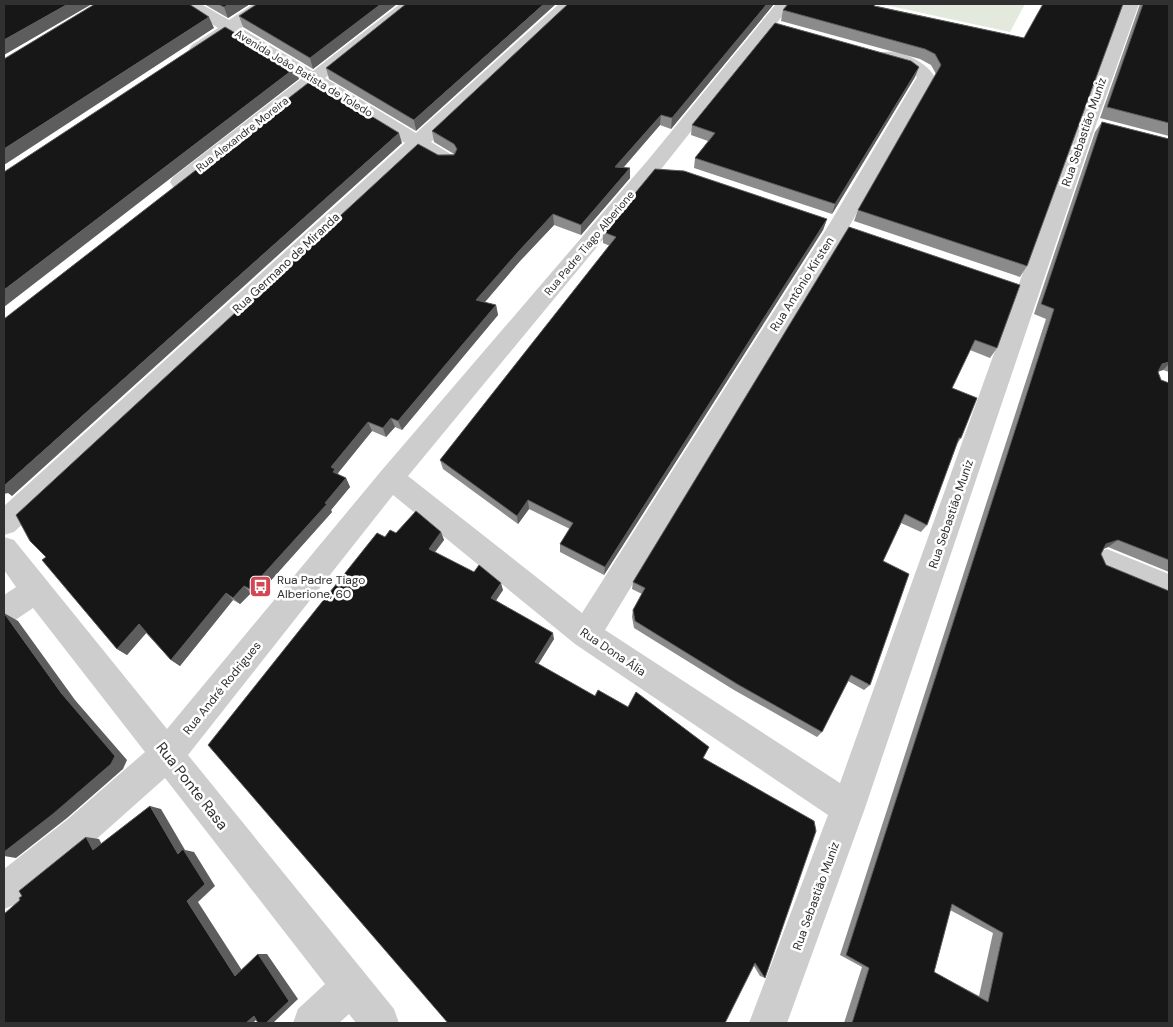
<svg xmlns="http://www.w3.org/2000/svg" width="1173" height="1027" font-family="'DM Sans',sans-serif">
	<rect width="100%" height="100%" fill="#fff"/>
	<path fill="#e3e9dd" d="M 881,4 L 1025,4 L 1010,32 Z"/>
	<g fill="none" stroke-linecap="round" stroke-linejoin="round">
		<path fill="#cdcdcd" fill-rule="evenodd" d="M 182,4 L 201,4 L 229,20 L 253,4 L 272,4 L 241,28 L 313,71 L 400,4 L 418,4 L 325,78 L 416,133 L 559,4 L 576,4 L 431,142 L 454,156 L 457,160 L 454,164 C 441,168 431,159 420,152 L 14,532 L 4,535 L 4,506 L 405,143 L 314,87 L 187,187 L 180,189 L 173,187 L 170,182 L 173,177 L 301,79 L 229,35 L 204,53 L 192,53 L 189,49 L 192,45 L 218,28 Z
			M 776,4 L 792,4 L 662,168 L 408,476 L 582,613 L 830,223 L 917,77 L 907,69 L 878,61 L 875,57 L 878,53 C 897,48 925,60 935,77 L 850,225 L 605,630 L 840,783 L 1077,122 L 1123,4 L 1139,4 L 1097,122 L 865,808 L 787,1023 L 749,1023 L 828,815 L 575,644 L 393,495 L 188,755 L 394,1009 L 399,1023 L 356,1023 L 349,1014 L 339,1023 L 293,1023 L 298,1009 L 325,984 L 165,778 L 92,843 L 17,904 L 4,909 L 4,869 L 68,819 L 145,752 L 33,608 L 14,621 L 4,625 L 4,595 L 16,587 L 4,570 L 4,537 L 14,540 L 167,729 L 382,470 L 648,160 Z
			M 1107,549 L 1169,574 L 1169,600 L 1097,571 L 1093,562 L 1097,553 Z"/>
	</g>
	<path fill="#8b8b8b" fill-rule="evenodd" d="M 204,4 L 250,4 L 228,18 Z
		M 397,4 L 313,69 L 243,27 L 239,16 Z
		M 406,4 L 416,131 L 329,79 L 326,68 Z
		M 774,4 L 671,129 L 660,125 L 624,167 L 630,178 L 581,235 L 554,225 L 520,261 L 485,302 L 496,305 L 498,315 L 402,430 L 395,427 L 386,437 L 372,431 L 338,473 L 338,475 L 346,478 L 350,487 L 331,510 L 332,512 L 257,596 L 251,593 L 240,604 L 233,600 L 180,666 L 171,660 L 146,633 L 127,655 L 117,649 L 438,155 L 454,154 L 434,142 L 432,131 Z
		M 1140,4 L 1169,4 L 1169,136 L 1100,118 Z
		M 877,6 L 1024,38 L 1027,266 L 1020,277 L 854,221 L 858,210 L 936,74 L 931,65 L 920,59 L 781,21 L 783,10 Z
		M 915,77 L 832,214 L 694,168 L 695,158 L 708,141 L 691,135 L 692,125 Z
		M 1102,122 L 1169,139 L 1169,372 L 1163,370 L 1158,372 L 1161,380 L 1169,383 L 1169,572 L 1108,547 L 1104,549 L 1101,554 L 1169,1023 L 844,1023 L 862,967 L 840,955 L 1046,319 L 1034,314 L 1095,132 ZM 950,910 L 993,933 L 979,996 L 934,972 Z
		M 827,219 L 823,230 L 604,575 L 560,552 L 560,544 L 570,529 L 529,509 L 518,524 L 443,469 L 440,460 L 610,246 L 603,243 L 603,232 Z
		M 849,227 L 997,348 L 990,358 L 970,350 L 952,388 L 961,438 L 957,444 L 927,525 L 921,532 L 901,523 L 883,561 L 870,685 L 864,690 L 848,681 L 822,732 L 817,737 L 734,690 L 634,628 L 632,617 L 633,610 L 642,594 L 632,589 L 633,582 Z
		M 441,532 L 444,540 L 435,552 L 503,590 L 496,600 L 554,639 L 538,664 L 703,758 L 765,978 L 760,976 L 754,966 L 385,537 L 396,533 Z"/>
	<path fill="#5d5d5d" d="M 68,4 L 92,4 L 4,55 L 4,40 Z
		M 229,4 L 250,4 L 228,18 L 224,7 Z
		M 381,4 L 397,4 L 313,69 L 310,58 Z
		M 544,4 L 556,4 L 416,131 L 414,120 Z
		M 767,4 L 774,4 L 671,129 L 672,118 Z
		M 209,17 L 214,28 L 4,165 L 4,149 Z
		M 919,67 L 915,77 L 832,214 L 835,204 Z
		M 295,68 L 299,79 L 4,307 L 4,290 Z
		M 661,115 L 660,125 L 615,177 L 615,167 Z
		M 399,133 L 402,143 L 12,496 L 8,493 L 4,494 L 4,486 Z
		M 630,168 L 630,178 L 581,235 L 581,225 Z
		M 553,214 L 554,225 L 520,261 L 478,310 L 476,300 L 519,251 Z
		M 827,219 L 823,230 L 604,575 L 605,567 Z
		M 496,305 L 498,315 L 402,430 L 398,421 Z
		M 1169,362 L 1169,364 L 1163,370 L 1152,373 L 1162,364 Z
		M 391,418 L 395,427 L 386,437 L 383,428 Z
		M 368,422 L 372,431 L 338,473 L 340,478 L 338,480 L 331,467 Z
		M 346,478 L 350,487 L 331,510 L 332,512 L 257,596 L 250,589 Z
		M 528,500 L 529,509 L 518,524 L 517,516 Z
		M 441,532 L 444,540 L 432,556 L 429,549 Z
		M 1118,540 L 1108,547 L 1096,551 L 1106,544 Z
		M 501,583 L 503,590 L 493,605 L 491,598 Z
		M 244,586 L 251,593 L 240,604 L 233,598 Z
		M 226,593 L 233,600 L 180,666 L 171,660 Z
		M 4,613 L 18,621 L 75,700 L 127,760 L 123,769 L 67,818 L 16,858 L 4,856 L 4,852 L 62,694 Z
		M 139,624 L 148,631 L 127,655 L 117,649 Z
		M 553,633 L 554,639 L 536,668 L 535,662 Z
		M 150,806 L 161,809 L 185,850 L 194,852 L 215,886 L 198,902 L 245,975 L 235,976 L 187,901 L 178,854 Z
		M 86,837 L 99,839 L 106,852 L 93,850 Z
		M 258,954 L 267,954 L 298,999 L 273,1023 L 266,1023 Z
		M 263,1013 L 253,1023 L 246,1023 L 254,1016 Z"/>
	<path fill="#171717" stroke="#5d5d5d" fill-rule="evenodd" d="M 4,4 L 68,4 L 4,40 Z
		M 95,4 L 189,4 L 209,17 L 4,149 L 4,59 Z
		M 218,4 L 229,4 L 224,7 Z
		M 257,4 L 381,4 L 310,58 L 239,16 Z
		M 406,4 L 544,4 L 414,120 L 326,68 Z
		M 568,4 L 767,4 L 672,118 L 661,115 L 615,167 L 630,168 L 581,225 L 553,214 L 519,251 L 476,300 L 496,305 L 398,421 L 391,418 L 383,428 L 368,422 L 331,467 L 335,469 L 333,472 L 346,478 L 325,503 L 327,504 L 250,589 L 244,586 L 233,598 L 226,593 L 171,660 L 139,624 L 117,649 L 42,560 L 46,557 L 30,541 L 16,515 L 418,144 L 438,155 L 454,155 L 457,149 L 454,144 L 432,131 Z
		M 788,4 L 875,4 L 874,6 L 1024,38 L 1043,4 L 1123,4 L 1027,266 L 858,210 L 941,65 L 935,54 L 925,49 L 783,10 Z
		M 1143,4 L 1169,4 L 1169,123 L 1107,107 Z
		M 775,23 L 911,61 L 919,67 L 835,204 L 695,158 L 715,133 L 692,125 Z
		M 225,27 L 295,68 L 4,290 L 4,172 Z
		M 312,80 L 399,133 L 4,486 L 4,319 Z
		M 1102,122 L 1169,139 L 1169,362 L 1162,364 L 1158,372 L 1161,380 L 1169,383 L 1169,560 L 1118,540 L 1106,544 L 1101,554 L 1106,565 L 1169,591 L 1169,1023 L 852,1023 L 869,968 L 846,955 L 1054,309 L 1041,304 ZM 952,904 L 1003,933 L 988,1002 L 934,972 Z
		M 655,169 L 684,171 L 827,219 L 605,567 L 560,544 L 573,523 L 528,500 L 517,516 L 440,460 L 616,237 L 603,232 Z
		M 849,227 L 1020,285 L 997,348 L 975,340 L 952,388 L 977,398 L 961,438 L 959,438 L 927,525 L 905,514 L 883,561 L 909,574 L 870,685 L 851,675 L 822,732 L 737,684 L 635,621 L 633,610 L 645,588 L 633,582 Z
		M 416,511 L 441,532 L 429,549 L 474,572 L 479,565 L 501,583 L 491,598 L 553,633 L 535,662 L 595,696 L 598,690 L 628,707 L 636,692 L 709,747 L 703,758 L 814,821 L 816,831 L 765,978 L 755,963 L 725,1023 L 448,1023 L 208,745 L 377,533 L 385,537 L 390,530 L 396,533 Z
		M 4,613 L 62,694 L 115,756 L 111,764 L 53,814 L 4,852 Z
		M 150,806 L 178,854 L 183,849 L 205,884 L 187,901 L 235,976 L 258,954 L 289,1001 L 266,1023 L 258,1023 L 254,1016 L 246,1023 L 4,1023 L 4,914 L 20,900 L 19,898 L 22,896 L 19,891 L 86,837 L 93,850 Z"/>
	<defs>
		<symbol id="bus-square" viewBox="-11 -11 22 22"><rect x="-9" y="-9" width="18" height="18" rx="4" fill="#d34654" stroke="#fff"/><path d="M-5-6H5V4H4V6H2V4H-2V6H-4V4H-5ZM-3.5-4V0h7V-4ZM-3.5 1.2v1.5H-2V1.2ZM2 1.2v1.5H3.5V1.2Z" fill="#fff"/></symbol>
	</defs>
	<g fill-rule="evenodd">
		<use href="#bus-square" x="248" y="574" width="25" height="25"/>
	</g>
	<g text-anchor="middle" dominant-baseline="central" stroke-width="5" stroke-linejoin="round" paint-order="stroke">
		<g font-size="11" fill="#303030" stroke="#fff">
			<text transform="translate(304 73) rotate(31)">Avenida João Batista de Toledo</text>
			<text transform="translate(242 134) rotate(-38)">Rua Alexandre Moreira</text>
			<text transform="translate(589 243) rotate(-50)">Rua Padre Tiago Alberione</text>
		</g>
		<g font-size="12" fill="#303030" stroke="#fff">
			<text transform="translate(1084 132) rotate(-71)">Rua Sebastião Muniz</text>
			<text transform="translate(286 263) rotate(-43)">Rua Germano de Miranda</text>
			<text transform="translate(802 284) rotate(-58)">Rua Antônio Kirsten</text>
			<text transform="translate(951 514) rotate(-71)">Rua Sebastião Muniz</text>
			<text transform="translate(613 652) rotate(34)">Rua Dona Ália</text>
			<text transform="translate(222 688) rotate(-51)">Rua André Rodrigues</text>
			<text transform="translate(816 896) rotate(-70)">Rua Sebastião Muniz</text>
		</g>
		<g font-size="12" fill="#303030" stroke="#fff" text-anchor="start">
			<text x="277" y="580">Rua Padre Tiago<tspan x="277" dy="14">Alberione, 60</tspan></text>
		</g>
		<g font-size="15" fill="#303030" stroke="#fff">
			<text transform="translate(192 786) rotate(52)">Rua Ponte Rasa</text>
		</g>
	</g>
	<rect width="1173" height="1027" fill="none" stroke="#303030" stroke-width="10"/>
</svg>
